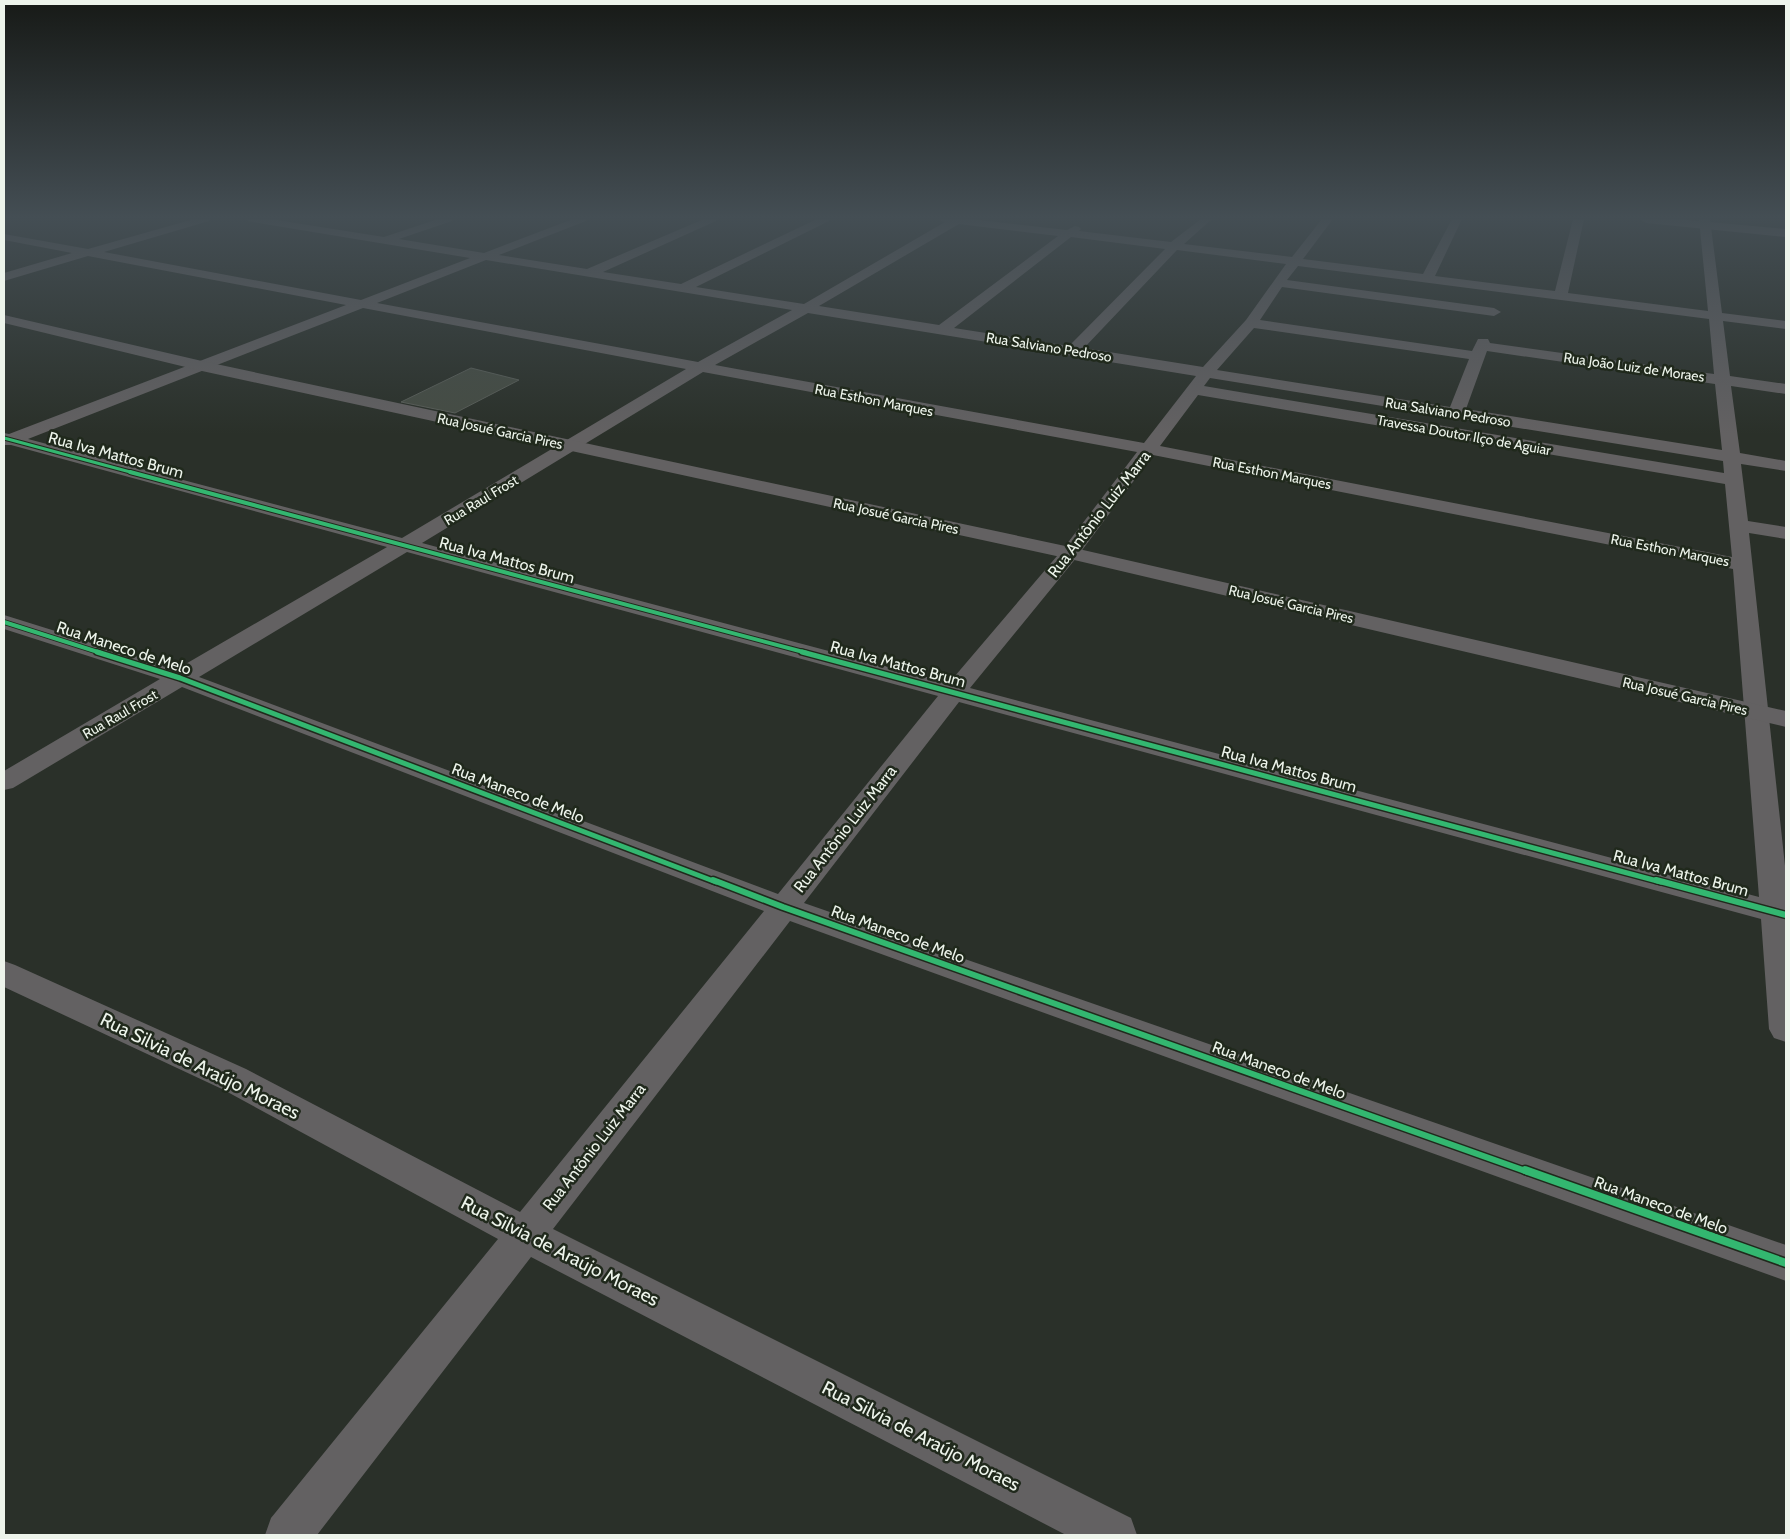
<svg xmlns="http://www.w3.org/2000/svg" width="1790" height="1539" font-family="Cabin,sans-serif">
	<rect width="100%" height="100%" fill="#2a3029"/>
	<path fill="#454c43" stroke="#595e58" d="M 471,368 L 519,380 L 455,413 L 401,402 Z"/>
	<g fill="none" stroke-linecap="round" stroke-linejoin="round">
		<path fill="#636162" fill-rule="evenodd" d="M 194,219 L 211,219 L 209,221 L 104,252 L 361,300 L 470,258 L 252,222 L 248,221 L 247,219 L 270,219 L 384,237 L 438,219 L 453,219 L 452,221 L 399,239 L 484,253 L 573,219 L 587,219 L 586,221 L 499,255 L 587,269 L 704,219 L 717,219 L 716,221 L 603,272 L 681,284 L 817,219 L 830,219 L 829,221 L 696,287 L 804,304 L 945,222 L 941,221 L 940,219 L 970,219 L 1067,230 L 1075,226 L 1079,227 L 1081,229 L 1079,231 L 1171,242 L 1201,219 L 1212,219 L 1184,244 L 1292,257 L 1322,219 L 1333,219 L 1303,259 L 1423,274 L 1452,219 L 1462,219 L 1435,276 L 1555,291 L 1573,219 L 1584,219 L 1568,293 L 1708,311 L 1699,219 L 1710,219 L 1722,313 L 1786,321 L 1786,329 L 1723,321 L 1730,376 L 1786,384 L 1786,394 L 1731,386 L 1740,453 L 1786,461 L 1786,471 L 1741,464 L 1748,521 L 1786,527 L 1786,539 L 1749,533 L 1786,875 L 1786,1042 L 1774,1038 L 1769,1029 L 1761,919 L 959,702 L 804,903 L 1786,1245 L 1786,1281 L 790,921 L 553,1229 L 1131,1518 L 1137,1535 L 1066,1535 L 531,1257 L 317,1535 L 265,1535 L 271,1518 L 498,1239 L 222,1089 L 4,987 L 4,961 L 15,965 L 246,1069 L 520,1212 L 764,911 L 182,687 L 13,788 L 4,790 L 4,771 L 160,679 L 4,629 L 4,615 L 177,669 L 387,547 L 11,445 L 4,445 L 4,433 L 9,434 L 346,305 L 88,256 L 4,281 L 4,273 L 72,253 L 4,240 L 4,234 L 88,249 ZM 959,224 L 1058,236 L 939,325 L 819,306 ZM 1071,237 L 1165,249 L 1069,346 L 954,328 ZM 1177,250 L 1286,264 L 1246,320 L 1203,367 L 1084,348 ZM 486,260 L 792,310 L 698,362 L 377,303 ZM 1298,266 L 1709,319 L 1714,374 L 1490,343 L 1488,339 L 1478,339 L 1472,351 L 1260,320 L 1282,287 L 1494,316 L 1501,312 L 1494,308 L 1287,280 ZM 363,308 L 686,369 L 402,538 L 28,439 ZM 808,313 L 1196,376 L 1144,443 L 715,365 ZM 1254,328 L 1469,359 L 1450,407 L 1217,370 ZM 1487,351 L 1715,384 L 1722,450 L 1466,409 ZM 703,372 L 1137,452 L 1063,549 L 949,683 L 422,543 ZM 1210,378 L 1723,461 L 1724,473 L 1204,386 ZM 1198,395 L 1725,484 L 1732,557 L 1160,446 ZM 1153,455 L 1733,569 L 1759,897 L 970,688 L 1077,557 ZM 407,552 L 938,696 L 778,894 L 199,677 Z"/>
		<path fill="#636162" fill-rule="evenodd" d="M 1640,219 L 1677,219 L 1786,229 L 1786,237 L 1646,223 Z
			M 4,315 L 202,361 L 1070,547 L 1786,711 L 1786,727 L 1070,559 L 202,371 L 4,323 Z"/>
		<defs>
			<path id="cycleway-far4" d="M 4,438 L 134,473"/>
			<path id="cycleway-far3" d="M 130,472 L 807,653
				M 4,622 L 101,653"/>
			<path id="cycleway-far2" d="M 97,652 L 180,678 L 716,882
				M 802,652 L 1661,882"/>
			<path id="cycleway-far1" d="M 713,880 L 783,907 L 1528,1172
				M 1656,880 L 1786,915"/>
			<path id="cycleway" d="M 1525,1170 L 1786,1263"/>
		</defs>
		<use href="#cycleway-far4" stroke="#20291c" stroke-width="5"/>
		<use href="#cycleway-far3" stroke="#20291c" stroke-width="6"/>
		<use href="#cycleway-far2" stroke="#20291c" stroke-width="8"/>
		<use href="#cycleway-far1" stroke="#20291c" stroke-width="9"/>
		<use href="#cycleway" stroke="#20291c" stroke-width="11"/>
		<use href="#cycleway-far4" stroke="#33b770" stroke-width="3"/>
		<use href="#cycleway-far3" stroke="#33b770" stroke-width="4"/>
		<use href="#cycleway-far2" stroke="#33b770" stroke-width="5"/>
		<use href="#cycleway-far1" stroke="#33b770" stroke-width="6"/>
		<use href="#cycleway" stroke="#33b770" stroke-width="8"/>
	</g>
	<linearGradient id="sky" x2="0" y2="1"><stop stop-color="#171a17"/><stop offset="0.5" stop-color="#444e54"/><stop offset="1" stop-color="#444e54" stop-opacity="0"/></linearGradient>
	<rect width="1790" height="434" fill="url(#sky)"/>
	<g text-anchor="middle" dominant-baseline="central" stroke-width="5" stroke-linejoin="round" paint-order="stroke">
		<g font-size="14" fill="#edf4eb" stroke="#20291c">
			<text transform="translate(1049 347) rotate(9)">Rua Salviano Pedroso</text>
			<text transform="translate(1634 367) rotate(8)">Rua João Luiz de Moraes</text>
			<text transform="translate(874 400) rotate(11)">Rua Esthon Marques</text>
			<text transform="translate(1448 412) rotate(9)">Rua Salviano Pedroso</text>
			<text transform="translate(500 431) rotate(12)">Rua Josué Garcia Pires</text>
			<text transform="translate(1464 435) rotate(10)">Travessa Doutor Ilço de Aguiar</text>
			<text transform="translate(1272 473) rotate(11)">Rua Esthon Marques</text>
			<text transform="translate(481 500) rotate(-31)">Rua Raul Frost</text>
			<text transform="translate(896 516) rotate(12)">Rua Josué Garcia Pires</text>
			<text transform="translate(1670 550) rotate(11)">Rua Esthon Marques</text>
			<text transform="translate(1291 604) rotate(13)">Rua Josué Garcia Pires</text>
			<text transform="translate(1685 696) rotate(13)">Rua Josué Garcia Pires</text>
			<text transform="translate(120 714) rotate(-30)">Rua Raul Frost</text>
		</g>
		<g font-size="16" fill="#edf4eb" stroke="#20291c">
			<text transform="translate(116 455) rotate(15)">Rua Iva Mattos Brum</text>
			<text transform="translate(1099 514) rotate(-52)">Rua Antônio Luiz Marra</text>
			<text transform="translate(507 560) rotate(15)">Rua Iva Mattos Brum</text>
			<text transform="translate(124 648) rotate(18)">Rua Maneco de Melo</text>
			<text transform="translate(898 664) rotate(15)">Rua Iva Mattos Brum</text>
			<text transform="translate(1289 769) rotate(15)">Rua Iva Mattos Brum</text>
			<text transform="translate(518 793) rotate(21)">Rua Maneco de Melo</text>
			<text transform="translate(845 829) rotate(-52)">Rua Antônio Luiz Marra</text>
			<text transform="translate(1681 873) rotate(15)">Rua Iva Mattos Brum</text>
			<text transform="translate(898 934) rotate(20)">Rua Maneco de Melo</text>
			<text transform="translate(1279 1070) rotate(20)">Rua Maneco de Melo</text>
			<text transform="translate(594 1147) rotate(-52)">Rua Antônio Luiz Marra</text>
			<text transform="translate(1661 1205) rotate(20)">Rua Maneco de Melo</text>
		</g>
		<g font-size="19" fill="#edf4eb" stroke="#20291c">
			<text transform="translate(200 1066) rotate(26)">Rua Silvia de Araújo Moraes</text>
			<text transform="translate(560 1251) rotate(27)">Rua Silvia de Araújo Moraes</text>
			<text transform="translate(921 1436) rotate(27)">Rua Silvia de Araújo Moraes</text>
		</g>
	</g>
	<rect width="1790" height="1539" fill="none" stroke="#edf4eb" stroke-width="10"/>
</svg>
